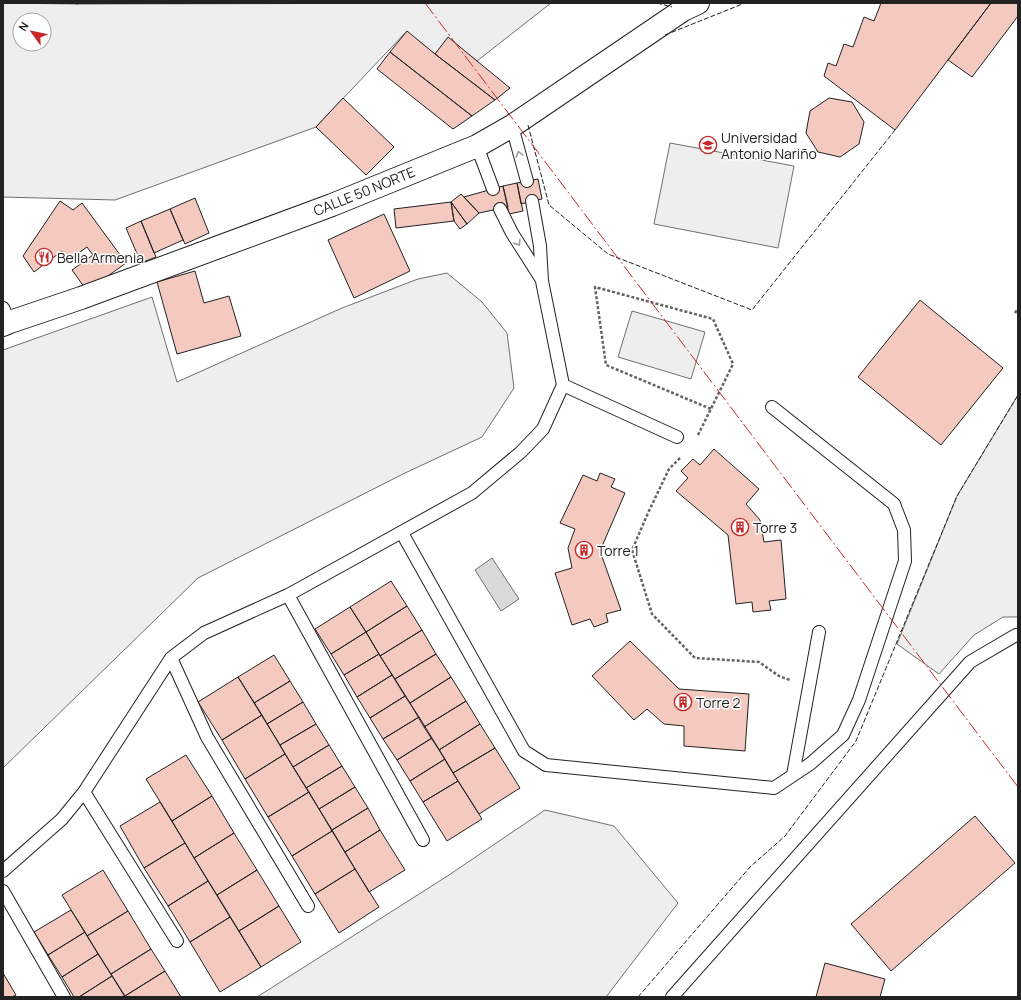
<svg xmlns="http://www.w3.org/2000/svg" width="1021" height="1000" font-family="Manrope,sans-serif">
	<rect width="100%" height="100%" fill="#fff"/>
	<path fill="#eee" stroke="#6f6f6f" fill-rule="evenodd" d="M 3,3 L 77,4 L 551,3 L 477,61 L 448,38 L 435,54 L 406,32 L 316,127 L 115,200 L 3,197 ZM 20,20 L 44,20 L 44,44 L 20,44 Z
		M 670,143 L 794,166 L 778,248 L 654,224 Z
		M 447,273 L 482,302 L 507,333 L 514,388 L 482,437 L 405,473 L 198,578 L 3,768 L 3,350 L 152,297 L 177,382 L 342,308 L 418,279 Z
		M 632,311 L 705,332 L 691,379 L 618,357 Z
		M 1018,395 L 1018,617 L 1003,617 L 974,635 L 939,674 L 897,644 L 957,496 Z
		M 545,810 L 614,826 L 678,903 L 606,997 L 257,997 L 449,875 Z"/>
	<path fill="#d9d9d9" stroke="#6f6f6f" d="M 492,558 L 519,599 L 501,611 L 475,570 Z"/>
	<path fill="#f3c9c0" stroke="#222" d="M 881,3 L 991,3 L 895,130 L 824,76 L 828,63 L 836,66 L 844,44 L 853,47 L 864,17 L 874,21 Z
		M 991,3 L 1018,3 L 1018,16 L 972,77 L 948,60 Z
		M 407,31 L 435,54 L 495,100 L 472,116 L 390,52 Z
		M 448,37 L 477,61 L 510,88 L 495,100 L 435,54 Z
		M 390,52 L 472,116 L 453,129 L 377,69 Z
		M 343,98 L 394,147 L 366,175 L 316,127 Z
		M 829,98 L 852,102 L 864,122 L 859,144 L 840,157 L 818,152 L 806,133 L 810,111 Z
		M 538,179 L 542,199 L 521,204 L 517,183 Z
		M 517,183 L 523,211 L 509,214 L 503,186 Z
		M 503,186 L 508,207 L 479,213 L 464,197 Z
		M 461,194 L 479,213 L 467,224 L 451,202 Z
		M 195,198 L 209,233 L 185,244 L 170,209 Z
		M 60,201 L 73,210 L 82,203 L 126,263 L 87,291 L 72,270 L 93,255 L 87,247 L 69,260 L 62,251 L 34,272 L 23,256 Z
		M 451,202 L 467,224 L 460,229 L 454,221 Z
		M 451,202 L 454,221 L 396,228 L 394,209 Z
		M 170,209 L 183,240 L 154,253 L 141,221 Z
		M 384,214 L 410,271 L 354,298 L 328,240 Z
		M 141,221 L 156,257 L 141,263 L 126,228 Z
		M 195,271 L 204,303 L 229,296 L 241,336 L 177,354 L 157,282 Z
		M 920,300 L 1003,368 L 941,445 L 858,377 Z
		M 714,449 L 759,489 L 746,504 L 760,520 L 764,542 L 781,540 L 786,599 L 769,601 L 771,610 L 753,612 L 752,602 L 736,604 L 728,535 L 676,491 L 688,478 L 681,471 L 693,459 L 700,465 Z
		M 600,473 L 615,479 L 611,487 L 625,493 L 600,551 L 621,610 L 606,614 L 608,622 L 594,627 L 590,619 L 572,625 L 555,573 L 572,568 L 568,548 L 575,529 L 560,523 L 583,475 L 597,481 Z
		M 391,581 L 407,606 L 366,632 L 350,607 Z
		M 407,606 L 422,630 L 380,656 L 366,632 Z
		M 350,607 L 366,632 L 331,654 L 315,629 Z
		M 422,630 L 436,654 L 395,679 L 380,656 Z
		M 366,632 L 379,654 L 344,675 L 331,654 Z
		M 630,641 L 679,689 L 749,694 L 745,751 L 684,746 L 684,726 L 664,724 L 647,709 L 634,720 L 592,676 Z
		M 379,654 L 392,675 L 357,697 L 344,675 Z
		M 436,654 L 451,677 L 410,703 L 395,679 Z
		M 274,655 L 290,681 L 254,703 L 238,677 Z
		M 392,675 L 405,696 L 370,718 L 357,697 Z
		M 238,677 L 262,715 L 222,740 L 198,702 Z
		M 451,677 L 466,701 L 424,727 L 410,703 Z
		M 290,681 L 303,702 L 267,724 L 254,703 Z
		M 405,696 L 419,717 L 383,739 L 370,718 Z
		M 466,701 L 480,724 L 439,750 L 424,727 Z
		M 303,702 L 316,724 L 280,745 L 267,724 Z
		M 262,715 L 285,754 L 245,779 L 222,740 Z
		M 419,717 L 432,738 L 397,760 L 383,739 Z
		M 316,724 L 329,745 L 293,767 L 280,745 Z
		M 480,724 L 495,748 L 453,773 L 439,750 Z
		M 432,738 L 445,759 L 410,781 L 397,760 Z
		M 329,745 L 342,766 L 306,788 L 293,767 Z
		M 495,748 L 520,788 L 479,814 L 453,773 Z
		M 285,754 L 309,792 L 268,817 L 245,779 Z
		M 186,755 L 212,796 L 172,821 L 146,779 Z
		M 445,759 L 458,781 L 423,802 L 410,781 Z
		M 342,766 L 355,787 L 319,809 L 306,788 Z
		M 458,781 L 482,819 L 447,841 L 423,802 Z
		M 355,787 L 368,808 L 332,830 L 319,809 Z
		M 309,792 L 332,831 L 292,856 L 268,817 Z
		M 212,796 L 234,833 L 194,858 L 172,821 Z
		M 160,802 L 185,843 L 144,868 L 120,826 Z
		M 368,808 L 380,830 L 345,852 L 332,830 Z
		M 975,816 L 1015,863 L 891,971 L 851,924 Z
		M 380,830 L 405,870 L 369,892 L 345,852 Z
		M 332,831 L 355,869 L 315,894 L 292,856 Z
		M 234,833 L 257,870 L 217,895 L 194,858 Z
		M 185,843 L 208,881 L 168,906 L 144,868 Z
		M 355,869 L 379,907 L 339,933 L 315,894 Z
		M 103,870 L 128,911 L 87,936 L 62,895 Z
		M 257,870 L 279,906 L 239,931 L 217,895 Z
		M 208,881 L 230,917 L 190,942 L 168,906 Z
		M 279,906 L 301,942 L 261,967 L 239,931 Z
		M 71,910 L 85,932 L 48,955 L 34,932 Z
		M 128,911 L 151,949 L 111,974 L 87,936 Z
		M 230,917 L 261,967 L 220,992 L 190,942 Z
		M 85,932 L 98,954 L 62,977 L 48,955 Z
		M 151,949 L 165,971 L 125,996 L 111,974 Z
		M 98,954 L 112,976 L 79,997 L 74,997 L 62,977 Z
		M 825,963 L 885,979 L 880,997 L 816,997 Z
		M 165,971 L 181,997 L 125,997 L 125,996 Z
		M 3,973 L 16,995 L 12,997 L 3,997 Z
		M 112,976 L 125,997 L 79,997 Z"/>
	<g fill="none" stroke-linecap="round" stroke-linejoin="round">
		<defs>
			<path id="service" d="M 512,126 L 527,181
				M 477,146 L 493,189
				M 500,209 L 512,233 L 542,280
				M 3,308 L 10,322
				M 563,385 L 677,437
				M 402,533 L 524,751 L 546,765 L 774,788 L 810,764 L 843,735 L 859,700 L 905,561 L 904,530 L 894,504 L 772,407
				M 288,595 L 423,840
				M 171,658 L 207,737 L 308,906
				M 793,775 L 819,632
				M 84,792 L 177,941
				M 3,871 L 62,819 L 84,792 L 171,658 L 204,633 L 288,595 L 472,493 L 521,452 L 543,429 L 563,385 L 542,281 L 540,246 L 532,201
				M 3,891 L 64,997
				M 672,997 L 970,662 L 1016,635 L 1018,635"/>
			<path id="minor" d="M 3,325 L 10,322 L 81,298 L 332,205 L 477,146 L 512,126 L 683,10 L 698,3"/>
		</defs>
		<use href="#service" stroke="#222" stroke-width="14"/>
		<use href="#minor" stroke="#222" stroke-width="24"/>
		<path stroke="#646464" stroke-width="2.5" stroke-dasharray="3 2" stroke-linecap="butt" d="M 1015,313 L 1018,309
			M 698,435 L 733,364 L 713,319 L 595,287 L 606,365 L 711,409
			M 680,458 L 669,469 L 648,513 L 632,550 L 652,614 L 695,658 L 759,662 L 779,676 L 790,680"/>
		<use href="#service" stroke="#fff" stroke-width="12"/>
		<use href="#minor" stroke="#fff" stroke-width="22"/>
		<path stroke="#222" stroke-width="1" stroke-dasharray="5 2" stroke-linecap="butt" d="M 73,3 L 77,4 L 84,3
			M 657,3 L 672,7
			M 665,35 L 745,3
			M 528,125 L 549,205 L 608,254 L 752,310 L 895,130
			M 638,997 L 750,867 L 785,836 L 856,741 L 957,496 L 1018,395"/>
		<path stroke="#c62828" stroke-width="1" stroke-dasharray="14 3 2 3" stroke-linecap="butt" d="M 425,3 L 1018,787"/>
	</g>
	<defs><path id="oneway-chevron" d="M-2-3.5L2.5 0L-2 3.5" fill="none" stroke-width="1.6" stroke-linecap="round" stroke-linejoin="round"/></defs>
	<g stroke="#9c9c9c">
		<use href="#oneway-chevron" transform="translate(519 154) rotate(-106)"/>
		<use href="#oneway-chevron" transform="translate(518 243) rotate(58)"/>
	</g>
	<defs>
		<symbol id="university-ring" viewBox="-11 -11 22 22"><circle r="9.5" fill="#fff" stroke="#c62828" stroke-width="1.5"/><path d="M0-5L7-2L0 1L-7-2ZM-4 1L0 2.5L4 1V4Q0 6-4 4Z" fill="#c62828"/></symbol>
		<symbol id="restaurant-ring" viewBox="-11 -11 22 22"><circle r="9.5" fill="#fff" stroke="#c62828" stroke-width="1.5"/><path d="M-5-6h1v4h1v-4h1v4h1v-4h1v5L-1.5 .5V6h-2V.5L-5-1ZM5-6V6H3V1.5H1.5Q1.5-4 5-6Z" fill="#c62828"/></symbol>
		<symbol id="building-ring" viewBox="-11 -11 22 22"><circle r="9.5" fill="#fff" stroke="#c62828" stroke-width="1.5"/><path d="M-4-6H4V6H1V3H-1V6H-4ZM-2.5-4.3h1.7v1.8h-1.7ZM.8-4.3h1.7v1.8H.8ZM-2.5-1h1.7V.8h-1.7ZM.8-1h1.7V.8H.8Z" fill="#c62828"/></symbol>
	</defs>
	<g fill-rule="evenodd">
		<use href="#university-ring" x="698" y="135" width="20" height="20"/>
		<use href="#restaurant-ring" x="34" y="247" width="20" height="20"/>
		<use href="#building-ring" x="730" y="517" width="20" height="20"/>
		<use href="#building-ring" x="574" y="540" width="20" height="20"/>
		<use href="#building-ring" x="673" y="692" width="20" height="20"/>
	</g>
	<g text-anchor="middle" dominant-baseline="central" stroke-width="3" stroke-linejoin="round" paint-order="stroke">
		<g font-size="14" fill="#222" stroke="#fff" text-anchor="start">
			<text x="721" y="137">Universidad<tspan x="721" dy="16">Antonio Nariño</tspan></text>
			<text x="57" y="257">Bella Armenia</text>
			<text x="753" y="527">Torre 3</text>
			<text x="597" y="550">Torre 1</text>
			<text x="696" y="702">Torre 2</text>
		</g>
		<g font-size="14" fill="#222" stroke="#fff">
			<text transform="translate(364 191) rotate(-22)">CALLE 50 NORTE</text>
		</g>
	</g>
	<rect width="1021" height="1000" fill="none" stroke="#222222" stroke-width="8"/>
	<g transform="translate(32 32) rotate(303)"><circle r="19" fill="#ffffff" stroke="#a7a7a7"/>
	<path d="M0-3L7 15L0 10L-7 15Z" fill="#c62828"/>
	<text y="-6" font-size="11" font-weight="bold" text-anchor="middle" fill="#222222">N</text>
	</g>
</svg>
